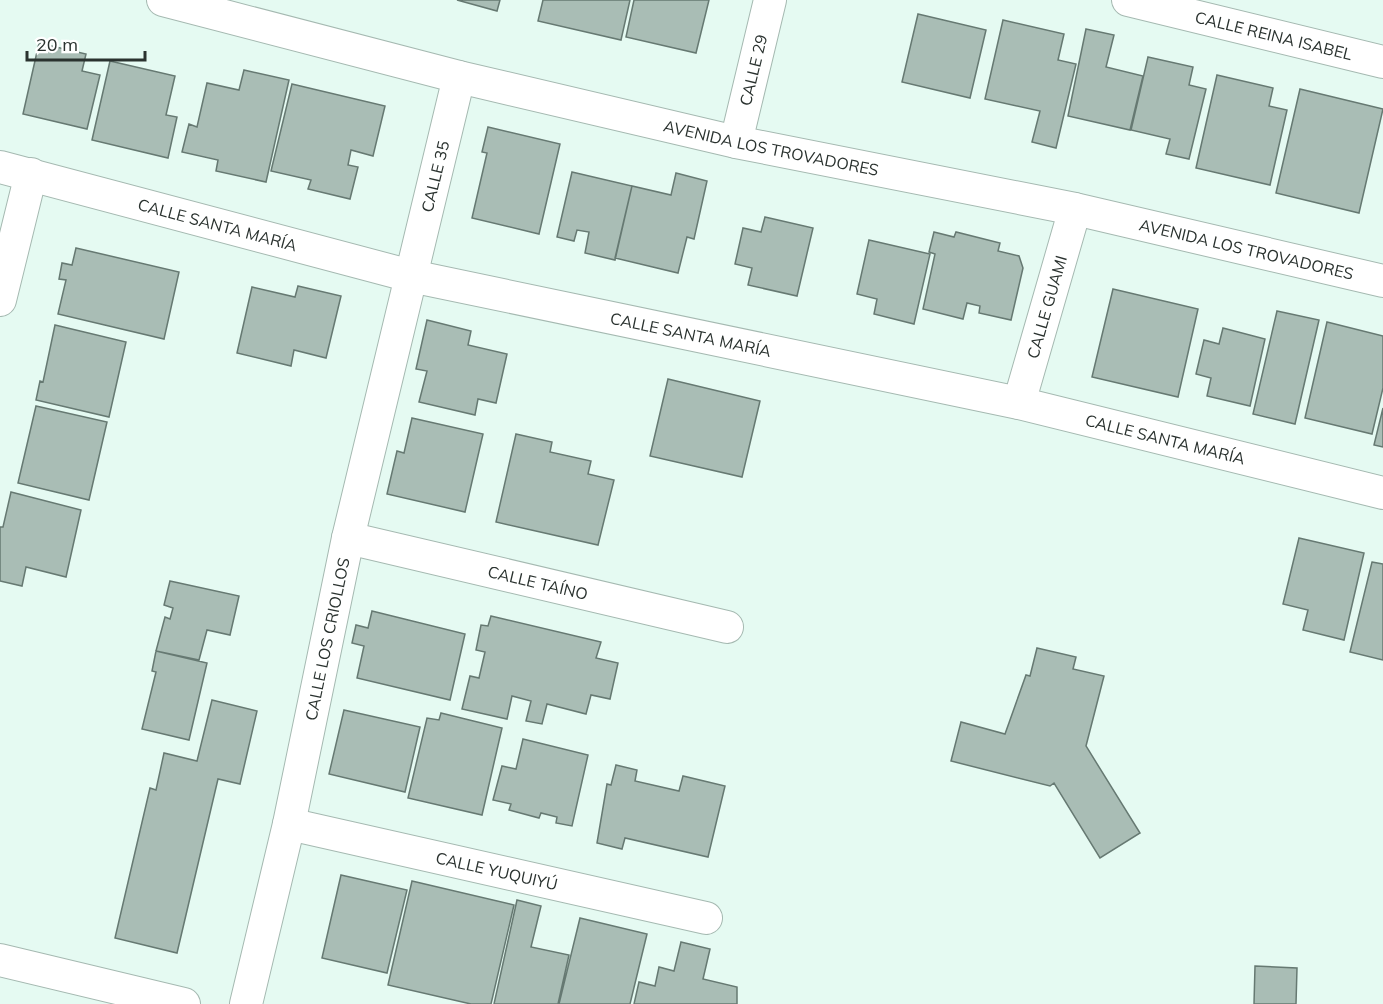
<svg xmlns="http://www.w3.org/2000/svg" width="1383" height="1004" font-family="Mulish,sans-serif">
	<rect width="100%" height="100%" fill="#e5faf2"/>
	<path fill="#a9bdb5" stroke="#667972" stroke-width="1.5" d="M 457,0 L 500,0 L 497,11 Z
		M 543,0 L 630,0 L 621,40 L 538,21 Z
		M 634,0 L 709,0 L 696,53 L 626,37 Z
		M 918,14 L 986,30 L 970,98 L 902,82 Z
		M 1003,20 L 1064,34 L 1058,60 L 1076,64 L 1056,148 L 1032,142 L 1040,111 L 985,99 Z
		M 1086,29 L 1114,35 L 1106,67 L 1143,76 L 1130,130 L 1068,116 Z
		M 39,43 L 86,54 L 82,71 L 100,75 L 87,129 L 23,114 Z
		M 1148,57 L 1193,67 L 1189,85 L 1206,89 L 1189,159 L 1166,154 L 1170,139 L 1131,130 Z
		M 110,61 L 175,76 L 166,115 L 177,117 L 168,158 L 92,140 Z
		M 244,70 L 289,80 L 266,182 L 216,171 L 218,160 L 182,152 L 189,124 L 197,127 L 207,83 L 239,90 Z
		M 1217,75 L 1273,88 L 1269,106 L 1287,110 L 1270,185 L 1196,168 Z
		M 292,84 L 385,106 L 373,156 L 351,150 L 348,165 L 358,167 L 350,199 L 308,189 L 311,180 L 271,171 Z
		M 1300,89 L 1383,109 L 1359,213 L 1276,193 Z
		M 488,127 L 560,144 L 539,234 L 472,218 L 487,153 L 482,152 Z
		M 572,172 L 632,186 L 615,260 L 585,253 L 589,232 L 577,230 L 574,241 L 557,237 Z
		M 676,173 L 707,181 L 694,239 L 687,237 L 678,273 L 615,258 L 632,186 L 671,195 Z
		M 765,217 L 813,228 L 797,296 L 748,285 L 752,268 L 735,264 L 743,228 L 761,232 Z
		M 934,232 L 954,237 L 956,232 L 1000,243 L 998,251 L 1019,256 L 1023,268 L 1011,320 L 979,313 L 980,306 L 967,303 L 963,319 L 923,309 L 935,254 L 929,252 Z
		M 869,240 L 930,254 L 914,324 L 874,314 L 877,299 L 857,294 Z
		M 76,248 L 179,272 L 164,339 L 58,314 L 66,280 L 59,279 L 62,263 L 72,265 Z
		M 298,286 L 341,296 L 326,358 L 294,350 L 291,366 L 237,353 L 252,287 L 295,297 Z
		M 1113,289 L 1198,309 L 1178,397 L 1092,377 Z
		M 1277,311 L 1319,320 L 1295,424 L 1253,414 Z
		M 427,320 L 471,331 L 468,345 L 507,354 L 496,403 L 478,399 L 475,415 L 419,402 L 427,371 L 416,369 Z
		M 1327,322 L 1383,336 L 1383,388 L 1372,434 L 1305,418 Z
		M 55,325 L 126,342 L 109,417 L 36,400 L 40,381 L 43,382 Z
		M 1223,328 L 1265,339 L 1250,406 L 1207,396 L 1211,378 L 1196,374 L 1204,340 L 1219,344 Z
		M 668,379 L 760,401 L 742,477 L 650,456 Z
		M 36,406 L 107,422 L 89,500 L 18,483 Z
		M 1383,408 L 1383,447 L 1374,445 Z
		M 412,418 L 483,434 L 465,512 L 387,494 L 397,451 L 404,453 Z
		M 516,434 L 552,442 L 550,452 L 591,461 L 588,474 L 614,480 L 598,545 L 496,522 Z
		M 11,492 L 81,510 L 66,577 L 26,567 L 22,586 L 0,581 L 0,527 L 3,527 Z
		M 1299,538 L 1364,553 L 1344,640 L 1303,630 L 1308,610 L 1283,604 Z
		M 1372,562 L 1383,564 L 1383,660 L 1350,652 Z
		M 170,581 L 239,596 L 230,635 L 207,630 L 199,660 L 156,651 L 165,617 L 170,619 L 173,608 L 164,605 Z
		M 372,611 L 465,634 L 450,700 L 357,678 L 364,646 L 352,643 L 356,625 L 368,628 Z
		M 491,616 L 601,642 L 596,658 L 618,663 L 610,699 L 591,695 L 586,714 L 547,704 L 542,724 L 526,721 L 531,701 L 512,696 L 507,719 L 462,709 L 470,676 L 479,678 L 485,652 L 476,650 L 481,625 L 488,626 Z
		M 1037,648 L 1076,657 L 1073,669 L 1104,676 L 1086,746 L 1140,833 L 1100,858 L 1054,783 L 1050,786 L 951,761 L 961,722 L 1005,734 L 1026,675 L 1030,676 Z
		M 156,651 L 207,663 L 189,740 L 142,729 L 156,672 L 152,671 Z
		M 212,700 L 257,711 L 240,784 L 218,779 L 177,953 L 115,938 L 150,788 L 156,790 L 164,753 L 197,761 Z
		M 344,710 L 420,727 L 405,792 L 329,774 Z
		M 441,713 L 502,728 L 482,815 L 408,798 L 427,718 L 439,720 Z
		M 523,739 L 588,755 L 572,826 L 556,823 L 557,817 L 541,813 L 539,818 L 509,810 L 511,804 L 493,800 L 502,766 L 516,769 Z
		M 616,765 L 637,770 L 635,781 L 679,791 L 683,776 L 725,786 L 708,857 L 625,838 L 622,849 L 597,843 L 607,784 L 611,785 Z
		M 341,875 L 407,890 L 387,973 L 322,958 Z
		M 412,881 L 514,905 L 491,1004 L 471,1004 L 388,985 Z
		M 517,900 L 541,906 L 531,947 L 569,955 L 558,1004 L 494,1004 Z
		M 580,918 L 647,934 L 630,1004 L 559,1004 Z
		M 681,942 L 710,949 L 703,979 L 737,987 L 737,1004 L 634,1004 L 639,982 L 655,986 L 659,967 L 674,971 Z
		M 1255,966 L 1297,968 L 1296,1004 L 1254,1004 Z"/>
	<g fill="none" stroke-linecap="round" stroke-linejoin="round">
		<defs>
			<g id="street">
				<path id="s1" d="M 163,0 L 459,77 L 736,142 L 1075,209 L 1383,281"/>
				<path id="s2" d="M 1128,0 L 1383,62"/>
				<path id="s3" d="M 736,142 L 770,0"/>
				<path id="s4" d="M 0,167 L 411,276 L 1019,403 L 1383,493"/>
				<path d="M 0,300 L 31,174"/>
				<path id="s5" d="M 1019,403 L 1075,209"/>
				<path id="s6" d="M 348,538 L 727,627"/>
				<path id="s7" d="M 289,824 L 706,918"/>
				<path d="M 0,960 L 184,1004"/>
				<path id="s8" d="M 246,1004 L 289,824 L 348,538 L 459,77"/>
			</g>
		</defs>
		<use href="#street" stroke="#a5b9b1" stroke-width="34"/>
		<use href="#street" stroke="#fff" stroke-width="32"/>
	</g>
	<g text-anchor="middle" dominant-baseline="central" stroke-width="5" stroke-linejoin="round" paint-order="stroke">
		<g font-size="16" fill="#2a322f" stroke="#fff">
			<text stroke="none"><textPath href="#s2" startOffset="150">CALLE REINA ISABEL</textPath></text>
			<text stroke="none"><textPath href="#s3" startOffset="74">CALLE 29</textPath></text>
			<text stroke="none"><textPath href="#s1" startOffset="626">AVENIDA LOS TROVADORES</textPath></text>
			<text stroke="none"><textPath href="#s8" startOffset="849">CALLE 35</textPath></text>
			<text stroke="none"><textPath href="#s4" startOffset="225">CALLE SANTA MARÍA</textPath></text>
			<text stroke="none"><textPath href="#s1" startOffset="1112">AVENIDA LOS TROVADORES</textPath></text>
			<text stroke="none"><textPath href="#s5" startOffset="100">CALLE GUAMI</textPath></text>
			<text stroke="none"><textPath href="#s4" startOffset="711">CALLE SANTA MARÍA</textPath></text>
			<text stroke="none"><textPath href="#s4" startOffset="1197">CALLE SANTA MARÍA</textPath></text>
			<text stroke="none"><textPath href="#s6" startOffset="195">CALLE TAÍNO</textPath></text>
			<text stroke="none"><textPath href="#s8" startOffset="374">CALLE LOS CRIOLLOS</textPath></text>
			<text stroke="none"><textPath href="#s7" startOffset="213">CALLE YUQUIYÚ</textPath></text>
		</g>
	</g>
	<path d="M27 51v9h118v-9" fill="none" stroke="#2a322f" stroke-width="3"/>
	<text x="36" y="51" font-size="18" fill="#2a322f" stroke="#ffffff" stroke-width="4.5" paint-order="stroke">20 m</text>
</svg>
